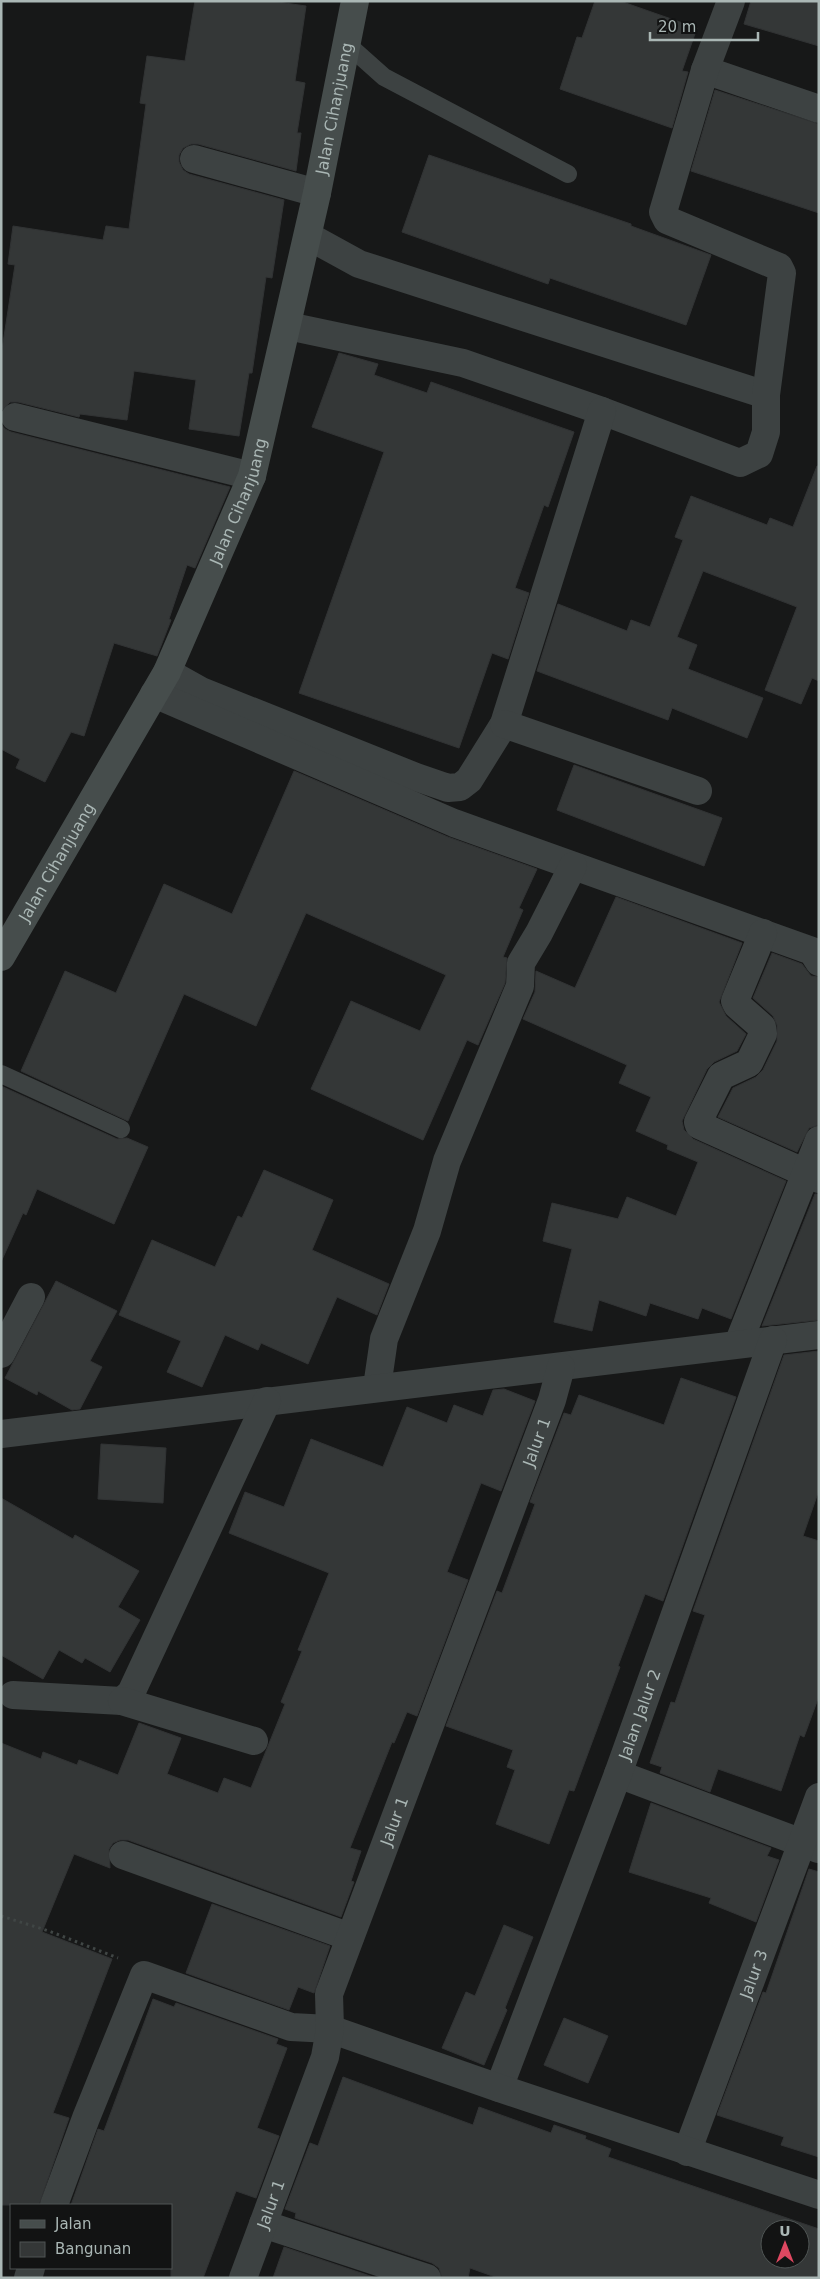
<svg xmlns="http://www.w3.org/2000/svg" width="820" height="2279" font-family="'DejaVu Sans',sans-serif">
	<rect width="100%" height="100%" fill="#171818"/>
	<path fill="#343737" stroke="#313334" fill-rule="evenodd" d="M 195,1 L 271,1 L 306,6 L 295,81 L 305,83 L 297,133 L 301,133 L 296,171 L 198,144 L 191,144 L 183,148 L 179,155 L 179,162 L 183,170 L 189,174 L 284,200 L 272,278 L 266,277 L 252,373 L 249,373 L 239,436 L 189,429 L 196,380 L 134,371 L 127,420 L 80,414 L 79,417 L 18,402 L 10,402 L 1,411 L 1,356 L 15,265 L 8,264 L 13,226 L 103,240 L 106,226 L 129,229 L 146,104 L 140,103 L 147,56 L 185,61 Z
		M 595,1 L 620,1 L 697,28 L 682,71 L 688,72 L 672,128 L 560,89 L 577,37 L 582,38 Z
		M 751,1 L 819,1 L 819,46 L 744,24 Z
		M 715,90 L 819,124 L 819,213 L 691,171 Z
		M 429,155 L 631,224 L 631,226 L 711,255 L 686,325 L 550,278 L 548,284 L 402,232 Z
		M 339,353 L 378,364 L 374,375 L 427,393 L 431,382 L 574,432 L 548,507 L 544,505 L 515,588 L 529,593 L 508,659 L 492,653 L 459,748 L 299,693 L 384,452 L 312,427 Z
		M 1,424 L 5,429 L 11,432 L 230,487 L 195,568 L 187,565 L 169,619 L 171,620 L 157,656 L 114,643 L 84,736 L 71,732 L 45,782 L 16,768 L 20,759 L 1,749 Z
		M 817,466 L 819,466 L 819,681 L 812,678 L 801,704 L 765,690 L 797,607 L 703,571 L 677,637 L 697,645 L 688,669 L 763,698 L 747,738 L 672,708 L 668,720 L 537,671 L 558,604 L 627,631 L 631,620 L 650,627 L 683,540 L 675,537 L 691,496 L 767,525 L 770,518 L 793,527 Z
		M 574,765 L 722,818 L 704,866 L 557,810 Z
		M 294,771 L 448,837 L 537,869 L 519,908 L 523,910 L 503,957 L 507,958 L 505,983 L 478,1045 L 467,1040 L 423,1140 L 311,1089 L 351,1001 L 420,1031 L 446,975 L 306,913 L 256,1026 L 184,994 L 128,1121 L 21,1071 L 65,971 L 116,993 L 164,884 L 232,914 Z
		M 616,897 L 742,943 L 719,1002 L 726,1016 L 746,1034 L 737,1051 L 714,1062 L 707,1069 L 682,1121 L 684,1130 L 693,1139 L 786,1181 L 731,1319 L 702,1308 L 698,1319 L 650,1303 L 646,1316 L 599,1300 L 592,1331 L 554,1322 L 572,1249 L 543,1241 L 552,1203 L 618,1219 L 627,1197 L 676,1216 L 698,1162 L 667,1149 L 668,1145 L 636,1131 L 651,1097 L 619,1083 L 627,1065 L 523,1019 L 535,992 L 536,971 L 575,988 Z
		M 772,953 L 802,964 L 811,976 L 819,977 L 819,1125 L 809,1128 L 797,1152 L 718,1117 L 733,1088 L 756,1077 L 763,1070 L 777,1041 L 777,1025 L 773,1016 L 753,998 Z
		M 1,1086 L 117,1139 L 127,1138 L 148,1147 L 114,1224 L 37,1189 L 26,1215 L 23,1213 L 1,1262 Z
		M 264,1170 L 333,1200 L 312,1250 L 389,1284 L 377,1315 L 337,1297 L 308,1364 L 261,1343 L 258,1350 L 225,1335 L 202,1387 L 167,1372 L 181,1341 L 119,1315 L 152,1240 L 215,1267 L 238,1216 L 242,1218 Z
		M 815,1194 L 819,1194 L 819,1320 L 762,1326 Z
		M 56,1281 L 117,1311 L 90,1361 L 102,1367 L 80,1409 L 72,1410 L 38,1391 L 37,1395 L 5,1378 Z
		M 819,1351 L 819,1490 L 803,1536 L 819,1541 L 819,1696 L 804,1737 L 800,1735 L 781,1791 L 718,1769 L 710,1792 L 660,1773 L 662,1767 L 650,1763 L 671,1702 L 675,1703 L 705,1615 L 693,1611 L 784,1355 Z
		M 681,1378 L 736,1397 L 663,1601 L 645,1594 L 618,1666 L 620,1667 L 574,1791 L 569,1790 L 549,1844 L 496,1824 L 515,1770 L 507,1767 L 513,1750 L 446,1726 L 497,1591 L 502,1593 L 535,1504 L 530,1502 L 564,1413 L 571,1415 L 579,1395 L 664,1425 Z
		M 504,1389 L 535,1401 L 501,1491 L 481,1483 L 447,1572 L 468,1580 L 417,1716 L 407,1712 L 394,1743 L 392,1742 L 350,1848 L 361,1851 L 351,1881 L 354,1882 L 341,1917 L 128,1840 L 120,1840 L 113,1843 L 109,1849 L 110,1868 L 74,1854 L 42,1932 L 112,1959 L 53,2113 L 69,2118 L 39,2205 L 1,2205 L 1,1743 L 41,1759 L 43,1752 L 77,1765 L 79,1760 L 118,1775 L 139,1723 L 181,1738 L 167,1774 L 218,1793 L 224,1778 L 251,1788 L 285,1704 L 281,1702 L 302,1651 L 298,1650 L 329,1573 L 229,1533 L 245,1492 L 284,1507 L 311,1439 L 383,1467 L 407,1407 L 447,1423 L 454,1405 L 483,1416 L 493,1390 Z
		M 101,1444 L 166,1448 L 163,1503 L 98,1499 Z
		M 1,1498 L 73,1539 L 75,1535 L 139,1571 L 118,1607 L 140,1620 L 110,1672 L 85,1658 L 82,1663 L 59,1650 L 43,1679 L 1,1655 Z
		M 651,1803 L 771,1848 L 767,1856 L 779,1860 L 756,1922 L 709,1903 L 711,1898 L 629,1872 Z
		M 809,1869 L 819,1872 L 819,2157 L 781,2145 L 784,2137 L 717,2115 L 763,1992 L 766,1993 Z
		M 212,1904 L 330,1946 L 314,1993 L 298,1987 L 289,2010 L 186,1973 Z
		M 504,1925 L 533,1937 L 505,2008 L 507,2010 L 484,2065 L 442,2048 L 466,1992 L 475,1996 Z
		M 153,1999 L 174,2007 L 176,2003 L 278,2039 L 276,2044 L 287,2048 L 257,2128 L 279,2136 L 256,2198 L 236,2191 L 203,2278 L 171,2278 L 171,2205 L 71,2205 L 98,2129 L 104,2131 Z
		M 564,2018 L 608,2036 L 588,2083 L 544,2065 Z
		M 343,2077 L 473,2125 L 479,2107 L 551,2133 L 554,2125 L 586,2136 L 585,2139 L 611,2149 L 608,2157 L 819,2229 L 819,2278 L 498,2278 L 470,2268 L 468,2278 L 442,2278 L 439,2268 L 432,2263 L 295,2218 L 296,2213 L 285,2209 L 310,2143 L 318,2146 ZM 770,2229 L 800,2229 L 800,2259 L 770,2259 Z
		M 284,2247 L 376,2278 L 273,2278 Z"/>
	<g fill="none" stroke-linecap="round" stroke-linejoin="round">
		<path stroke="#404645" stroke-width="3" stroke-dasharray="2.5 4" stroke-linecap="butt" d="M 1,1916 L 49,1931 L 118,1958"/>
		<path stroke="#3d4242" stroke-width="18" d="M 347,44 L 384,77 L 568,174
			M 1,1074 L 121,1129"/>
		<g stroke="#3d4242" stroke-width="28">
			<path d="M 705,70 L 819,109"/>
			<path d="M 194,159 L 317,193"/>
			<path d="M 308,236 L 359,264 L 766,395"/>
			<path d="M 288,326 L 463,363 L 602,411 L 740,463 L 759,454 L 766,432 L 766,395 L 782,273 L 779,267 L 667,220 L 663,212 L 705,70 L 731,1"/>
			<path d="M 15,417 L 252,476"/>
			<path d="M 167,672 L 201,691 L 416,777 L 448,788 L 460,787 L 469,780 L 504,724 L 602,411"/>
			<path d="M 154,694 L 454,823 L 812,951 L 819,962"/>
			<path d="M 504,724 L 698,791"/>
			<path d="M 763,933 L 735,1001 L 737,1005 L 762,1027 L 763,1034 L 749,1063 L 721,1076 L 698,1122 L 699,1125 L 819,1179"/>
			<path d="M 738,1344 L 819,1140"/>
			<path d="M 1,1354 L 31,1297"/>
			<path d="M 377,1387 L 384,1339 L 427,1231 L 447,1161 L 520,986 L 521,963 L 539,933 L 573,866"/>
			<path d="M 1,1434 L 819,1335"/>
			<path d="M 13,1695 L 122,1701 L 131,1693 L 267,1401"/>
			<path d="M 122,1701 L 254,1741"/>
			<path d="M 618,1774 L 818,1849"/>
			<path d="M 123,1855 L 350,1937"/>
			<path id="s1" d="M 499,2088 L 618,1774 L 773,1340"/>
			<path id="s2" d="M 687,2152 L 819,1797"/>
			<path d="M 54,2205 L 86,2118 L 144,1975 L 291,2027 L 330,2029 L 499,2088 L 819,2195"/>
			<path d="M 263,2224 L 427,2278"/>
			<path d="M 28,2278 L 31,2268"/>
			<path id="s3" d="M 243,2278 L 325,2057 L 330,2029 L 329,1994 L 552,1400 L 561,1367"/>
		</g>
		<path stroke="#464d4c" stroke-width="28" id="s4" d="M 1,957 L 167,672 L 252,476 L 317,193 L 355,1"/>
	</g>
	<g text-anchor="middle" dominant-baseline="central" stroke-width="4.5" stroke-linejoin="round" paint-order="stroke">
		<g font-size="16" fill="#aab7b5" stroke="#121313">
			<text stroke="none"><textPath href="#s4" startOffset="920">Jalan Cihanjuang</textPath></text>
			<text stroke="none"><textPath href="#s4" startOffset="515">Jalan Cihanjuang</textPath></text>
			<text stroke="none"><textPath href="#s4" startOffset="110">Jalan Cihanjuang</textPath></text>
			<text stroke="none"><textPath href="#s3" startOffset="889">Jalur 1</textPath></text>
			<text stroke="none"><textPath href="#s1" startOffset="399">Jalan Jalur 2</textPath></text>
			<text stroke="none"><textPath href="#s3" startOffset="484">Jalur 1</textPath></text>
			<text stroke="none"><textPath href="#s2" startOffset="190">Jalur 3</textPath></text>
			<text stroke="none"><textPath href="#s3" startOffset="79">Jalur 1</textPath></text>
		</g>
	</g>
	<rect width="820" height="2279" fill="none" stroke="#aab7b5" stroke-width="5"/>
	<rect x="10" y="2204" width="162" height="65" fill="#121313" stroke="#4f5554"/>
	<rect x="20" y="2220" width="25" height="8" fill="#464d4c" stroke="#4f5554"/>
	<text x="55" y="2229" font-size="15" fill="#aab7b5">Jalan</text>
	<rect x="20" y="2242" width="25" height="15" fill="#343737" stroke="#4f5554"/>
	<text x="55" y="2254" font-size="15" fill="#aab7b5">Bangunan</text>
	<g transform="translate(785 2244)"><circle r="24" fill="#121313" stroke="#4f5554"/>
	<path d="M0-4L9 19L0 12L-9 19Z" fill="#df4861"/>
	<text y="-8" font-size="14" font-weight="bold" text-anchor="middle" fill="#aab7b5">U</text>
	</g>
	<path d="M650 32v8h108v-8" fill="none" stroke="#aab7b5" stroke-width="2.5"/>
	<text x="658" y="32" font-size="15" fill="#aab7b5" stroke="#121313" stroke-width="4" paint-order="stroke">20 m</text>
</svg>
